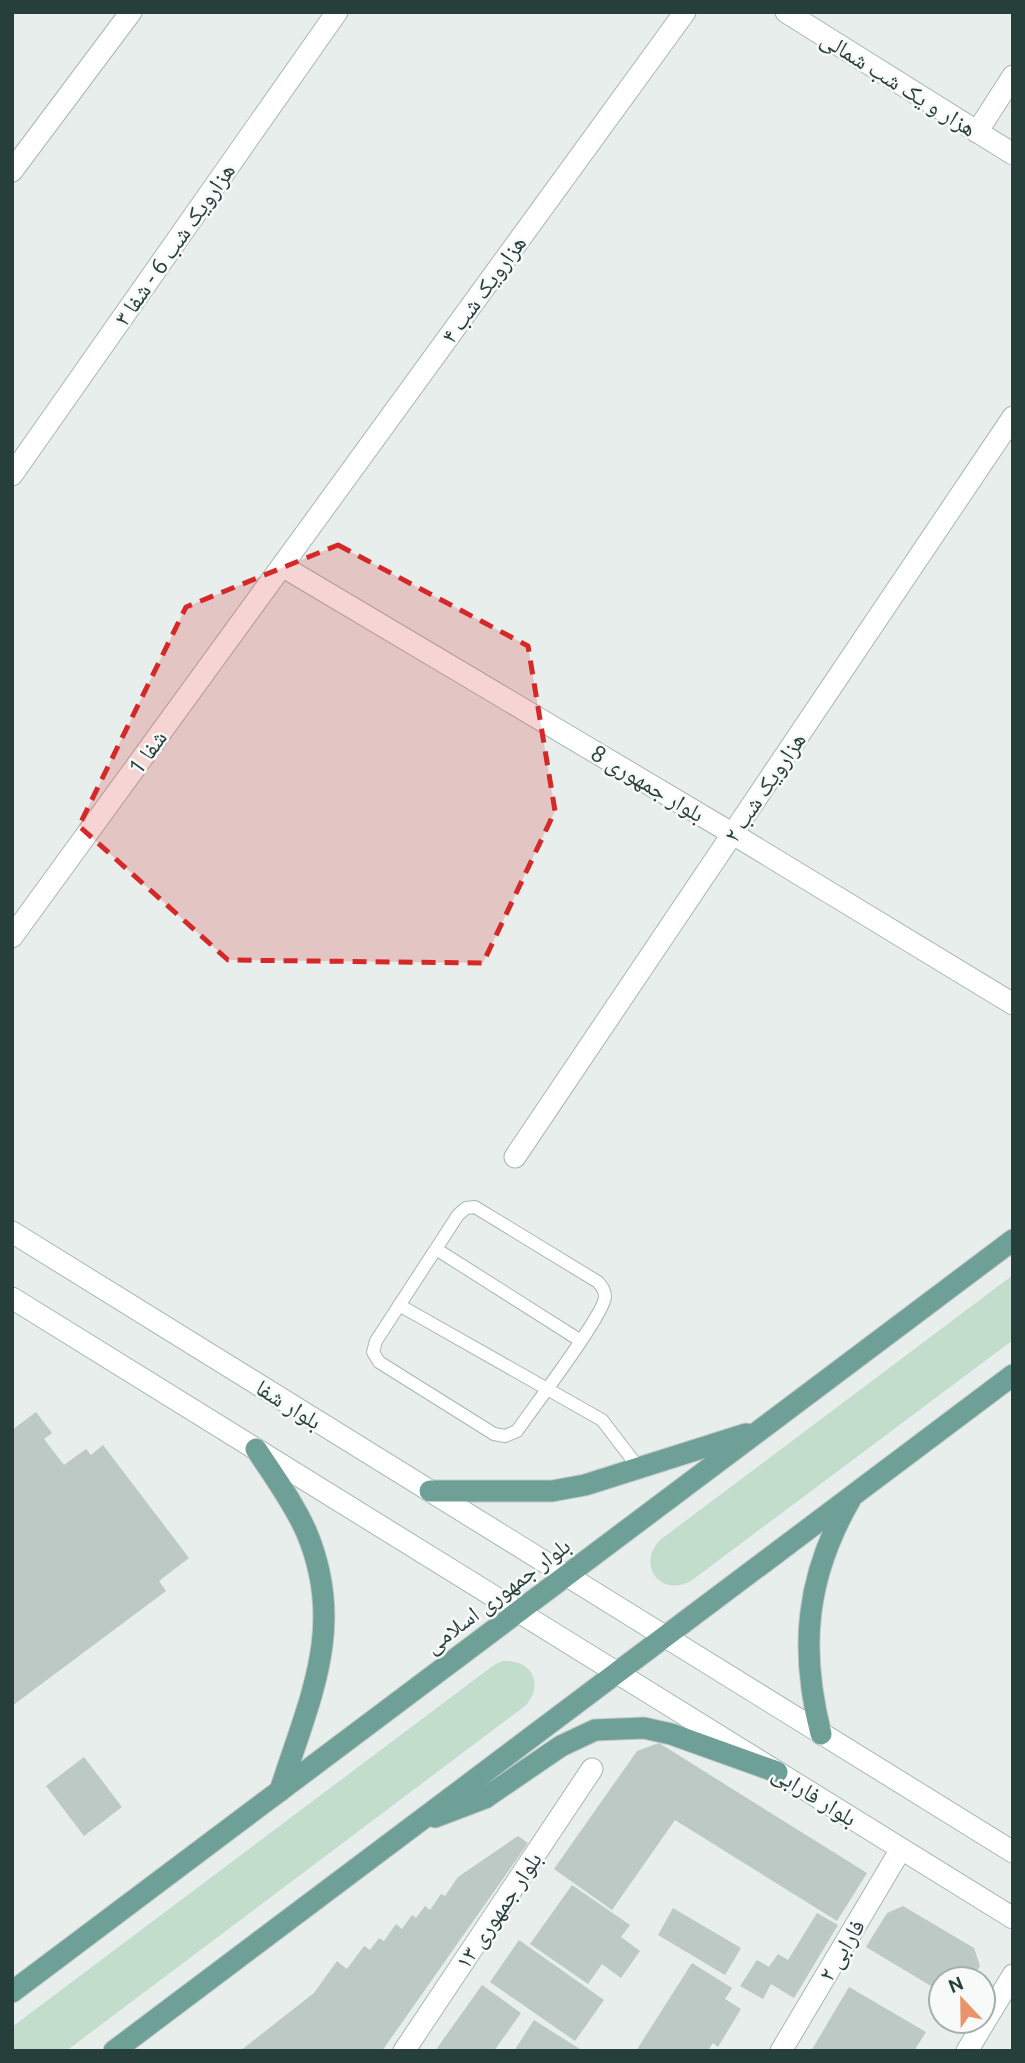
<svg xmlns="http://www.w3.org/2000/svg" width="1025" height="2063" font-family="Ubuntu,'Noto Naskh Arabic',sans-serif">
	<rect width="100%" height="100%" fill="#e7eeeb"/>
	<path fill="#c2ddcb" d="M 1013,1275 L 1013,1340 L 691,1581 C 661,1597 636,1566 660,1540 Z
		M 503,1661 C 532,1659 545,1685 525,1706 L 66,2051 L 12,2051 L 12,2027 L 494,1665 Z"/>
	<path fill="#bcc9c5" d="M 36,1412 L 52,1433 L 44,1439 L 64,1465 L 86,1449 L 91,1455 L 103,1445 L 189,1558 L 159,1581 L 166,1591 L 12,1706 L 12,1430 Z
		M 659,1743 L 867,1873 L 837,1921 L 675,1820 L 612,1910 L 554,1869 L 637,1751 Z
		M 84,1757 L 122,1807 L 84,1836 L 46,1786 Z
		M 518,1836 L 528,1843 L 382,2051 L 240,2051 L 314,1993 L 337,1961 L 347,1969 L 364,1946 L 370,1950 L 379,1938 L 384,1941 L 396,1924 L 402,1929 L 412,1915 L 416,1918 L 425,1906 L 430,1910 L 441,1894 L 445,1896 L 458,1877 Z
		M 572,1885 L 630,1925 L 621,1937 L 640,1951 L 621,1978 L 602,1964 L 588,1984 L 530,1944 Z
		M 903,1906 L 974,1948 L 980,1966 L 972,1979 L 941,1979 L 941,1992 L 866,1947 L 887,1913 Z
		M 673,1908 L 741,1948 L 725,1975 L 658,1935 Z
		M 817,1913 L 838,1925 L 794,1998 L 771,1984 L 763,1999 L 740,1986 L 757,1960 L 769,1967 L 778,1954 L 788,1960 Z
		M 519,1940 L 604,2000 L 575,2041 L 490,1982 Z
		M 692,1963 L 732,1988 L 725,1999 L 741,2009 L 718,2047 L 713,2043 L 708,2051 L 636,2051 Z
		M 482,1985 L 521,2013 L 494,2051 L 435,2051 Z
		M 849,1987 L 926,2032 L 914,2051 L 811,2051 Z
		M 534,2020 L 583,2051 L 514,2051 Z"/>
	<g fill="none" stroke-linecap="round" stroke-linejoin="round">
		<defs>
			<path id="lane" d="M 475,1207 L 598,1282 C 602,1287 605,1290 605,1297 C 604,1315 532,1409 517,1431 L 505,1436 L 494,1434 L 379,1362 L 373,1352 L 376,1341 L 458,1215 L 466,1208 Z
				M 436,1249 L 581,1341
				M 399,1305 L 602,1420 L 638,1467"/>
			<path id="street" d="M 977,132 L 1013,76
				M 12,171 L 131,12
				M 12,475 L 337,12
				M 282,566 L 733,834 L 1013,1004
				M 12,937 L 685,12
				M 515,1157 L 1013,417
				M 404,2051 L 592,1769
				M 781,2051 L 901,1849
				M 967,2051 L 1013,1975"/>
			<path id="secondary" d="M 786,12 L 1013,154
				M 12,1232 L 1013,1852
				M 12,1298 L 1013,1918"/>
			<path id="primary" d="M 256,1449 C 273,1475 293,1502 306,1531 C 347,1627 309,1699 280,1791
				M 430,1491 L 552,1491 L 585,1485 L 746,1434
				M 821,1734 C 799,1648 806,1577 850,1500
				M 435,1817 L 485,1798 L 561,1746 L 595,1730 L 644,1728 L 671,1734 L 777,1772
				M 12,1992 L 1013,1240
				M 114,2051 L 1013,1375"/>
		</defs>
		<use href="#lane" stroke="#a9b6b2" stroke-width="14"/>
		<use href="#street" stroke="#a9b6b2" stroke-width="23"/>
		<use href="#secondary" stroke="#a6b9b4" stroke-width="23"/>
		<use href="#primary" stroke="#c2c9c8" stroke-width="23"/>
		<use href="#lane" stroke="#fff" stroke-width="12"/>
		<use href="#street" stroke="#fff" stroke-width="21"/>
		<use href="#secondary" stroke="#fff" stroke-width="21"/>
		<use href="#primary" stroke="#6fa097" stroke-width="21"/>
	</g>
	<path fill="#d62828" fill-opacity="0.2" stroke="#d62828" stroke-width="5" stroke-dasharray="14 9" stroke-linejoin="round" d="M 338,545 L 528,646 L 555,811 L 483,963 L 228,960 L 79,826 L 186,607 Z"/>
	<g text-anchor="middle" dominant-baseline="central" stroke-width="5" stroke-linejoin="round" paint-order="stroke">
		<g font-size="23" fill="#263f3a" stroke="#f7faf9">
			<text transform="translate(899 83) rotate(32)">هزار و یک شب شمالی</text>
			<text transform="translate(174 244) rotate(-55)">هزارویک شب 6 - شفا ۳</text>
			<text transform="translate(483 289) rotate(-54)">هزارویک شب ۴</text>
			<text transform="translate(147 752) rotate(-54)">شفا 1</text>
			<text transform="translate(648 783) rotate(31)">بلوار جمهوری 8</text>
			<text transform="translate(764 787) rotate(-56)">هزارویک شب ۲</text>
			<text transform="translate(289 1404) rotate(32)">بلوار شفا</text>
			<text transform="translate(497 1595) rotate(-37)">بلوار جمهوری اسلامی</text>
			<text transform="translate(815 1795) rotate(32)">بلوار فارابی</text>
			<text transform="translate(498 1910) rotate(-56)">بلوار جمهوری ۱۳</text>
			<text transform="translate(841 1950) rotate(-59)">فارابی ۲</text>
		</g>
	</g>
	<rect width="1025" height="2063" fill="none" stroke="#263f3a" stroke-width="28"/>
	<g transform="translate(962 2000) rotate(338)"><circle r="33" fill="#f7faf9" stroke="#a3afad" stroke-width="2"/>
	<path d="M0-5L12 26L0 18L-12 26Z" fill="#e7946b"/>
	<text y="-10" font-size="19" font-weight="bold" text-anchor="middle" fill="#263f3a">N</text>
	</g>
</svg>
